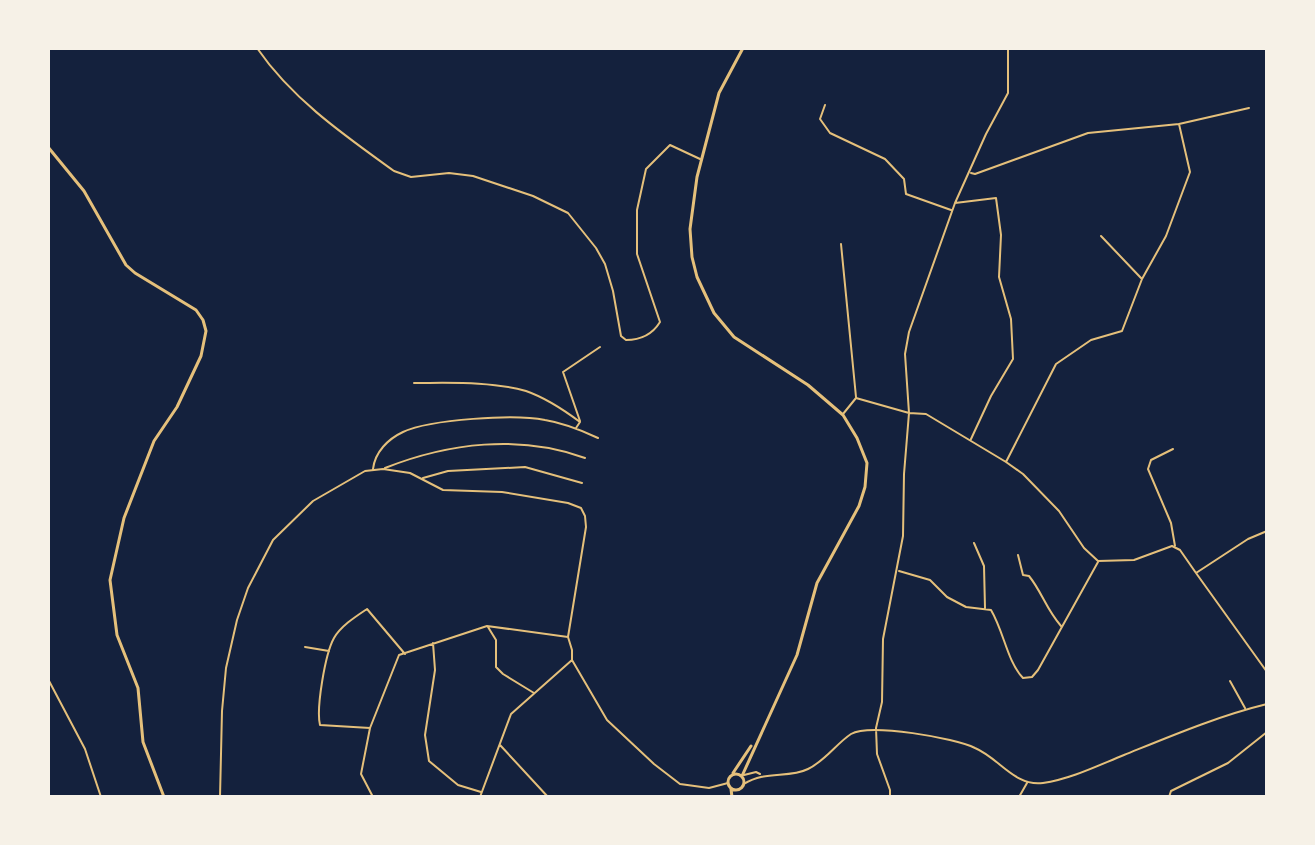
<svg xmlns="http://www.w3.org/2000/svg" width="1315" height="845" font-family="'Alegreya Sans',sans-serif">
	<rect width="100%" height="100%" fill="#14213d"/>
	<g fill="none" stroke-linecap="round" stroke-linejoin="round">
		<path stroke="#e5c07b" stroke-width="2" d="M 257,48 C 292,99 344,135 394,171 L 411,177 L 449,173 L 473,176 L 533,196 L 568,213 L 596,248 L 605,264 L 613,291 L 621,336 L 626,340 C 640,340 652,335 660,322 L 637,254 L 637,210 L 646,169 L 670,145 L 700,159
			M 825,105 L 820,119 L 830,133 L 885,159 L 904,179 L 906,194 L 951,210
			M 971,173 L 975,174 L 1088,133 L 1179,124 L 1249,108
			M 955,203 L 996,198 L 1001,235 L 999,277 L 1011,319 L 1013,359 L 991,396 L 971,439
			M 1101,236 L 1141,278
			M 841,244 L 856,397
			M 414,383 C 450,383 491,381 526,391 C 546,398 564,410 580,422 L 576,428
			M 843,414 L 856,398 L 909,413 L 926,414 L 1006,462 L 1023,474 L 1059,511 L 1084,548 L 1098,561 L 1134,560 L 1172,546 L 1180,550 L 1196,573 L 1248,539 L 1267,531
			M 580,421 L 563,372 L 600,347
			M 1173,449 L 1151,460 L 1148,469 L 1171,523 L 1175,546
			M 1006,462 L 1056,364 L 1091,340 L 1122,331 L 1142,279 L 1166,236 L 1190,172 L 1179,124
			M 385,468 C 448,443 520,434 585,458
			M 373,469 C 375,452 388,439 403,432 C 431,419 515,414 545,420 C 564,423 581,430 598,438
			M 423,478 L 448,471 L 525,467 L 582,483
			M 974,543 L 984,566 L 985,608
			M 1018,555 L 1023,575 L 1029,576 C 1042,592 1046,609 1061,626
			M 899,571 L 930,580 L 947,597 L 966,607 L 991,610 C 1004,632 1007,661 1023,678 L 1032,677 L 1038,670 L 1098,562
			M 1196,573 L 1267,672
			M 488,627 L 496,640 L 496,667 L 503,674 L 534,693
			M 433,643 L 435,670 L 425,735 L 429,761 L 458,785 L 481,792
			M 305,647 L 329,651
			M 48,679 L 85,749 L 101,797
			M 1230,681 L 1245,708
			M 370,728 L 320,725 C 316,709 325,654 334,638 C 341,626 355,617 367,609 L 405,654
			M 500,745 L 548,797
			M 744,775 L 756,772 L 760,774
			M 744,784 C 766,770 788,779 808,769 C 825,761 836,744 851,734 C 870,723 955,738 975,748 C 999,758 1015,787 1043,783 C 1071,779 1099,765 1124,755 C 1171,736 1218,716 1267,704
			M 220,797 L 222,711 L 226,668 L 237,620 L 248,588 L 273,540 L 313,501 L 365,471 L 383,469 L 410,473 L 443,490 L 502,492 L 568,503 L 581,508 L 585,516 L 586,527 L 568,637 L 572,650 L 572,660 L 607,720 L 654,764 L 680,784 L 709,788 L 728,783
			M 373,797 L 361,774 L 370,728 L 399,655 L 487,626 L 568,637
			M 480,797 L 511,714 L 572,660
			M 890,797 L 890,790 L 877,754 L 876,728 L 882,702 L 883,639 L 903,536 L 904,474 L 909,413 L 905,354 L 909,332 L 955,203 L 986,134 L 1008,93 L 1008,48
			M 1019,797 L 1027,783
			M 1169,797 L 1171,791 L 1228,763 L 1267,732"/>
		<path stroke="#e5c07b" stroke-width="3" d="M 48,147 L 84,191 L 126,265 L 135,273 L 196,310 L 203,320 L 206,331 L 201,356 L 177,407 L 154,441 L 124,518 L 110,580 L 117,635 L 138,688 L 143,742 L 164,797"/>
		<path stroke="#e5c07b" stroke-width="3" d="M 733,773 L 751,746
			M728 782a8 8 0 1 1 16 0a8 8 0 1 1-16 0Z
			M 742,776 L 797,655 L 817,583 L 859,506 L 865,487 L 867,463 L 857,438 L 843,415 L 808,385 L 734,337 L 714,313 L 697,277 L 692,257 L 690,229 L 697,177 L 719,93 L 743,48
			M 731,789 L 732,797"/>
	</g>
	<rect width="1315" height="845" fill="none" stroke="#f6f1e7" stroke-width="100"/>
</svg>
